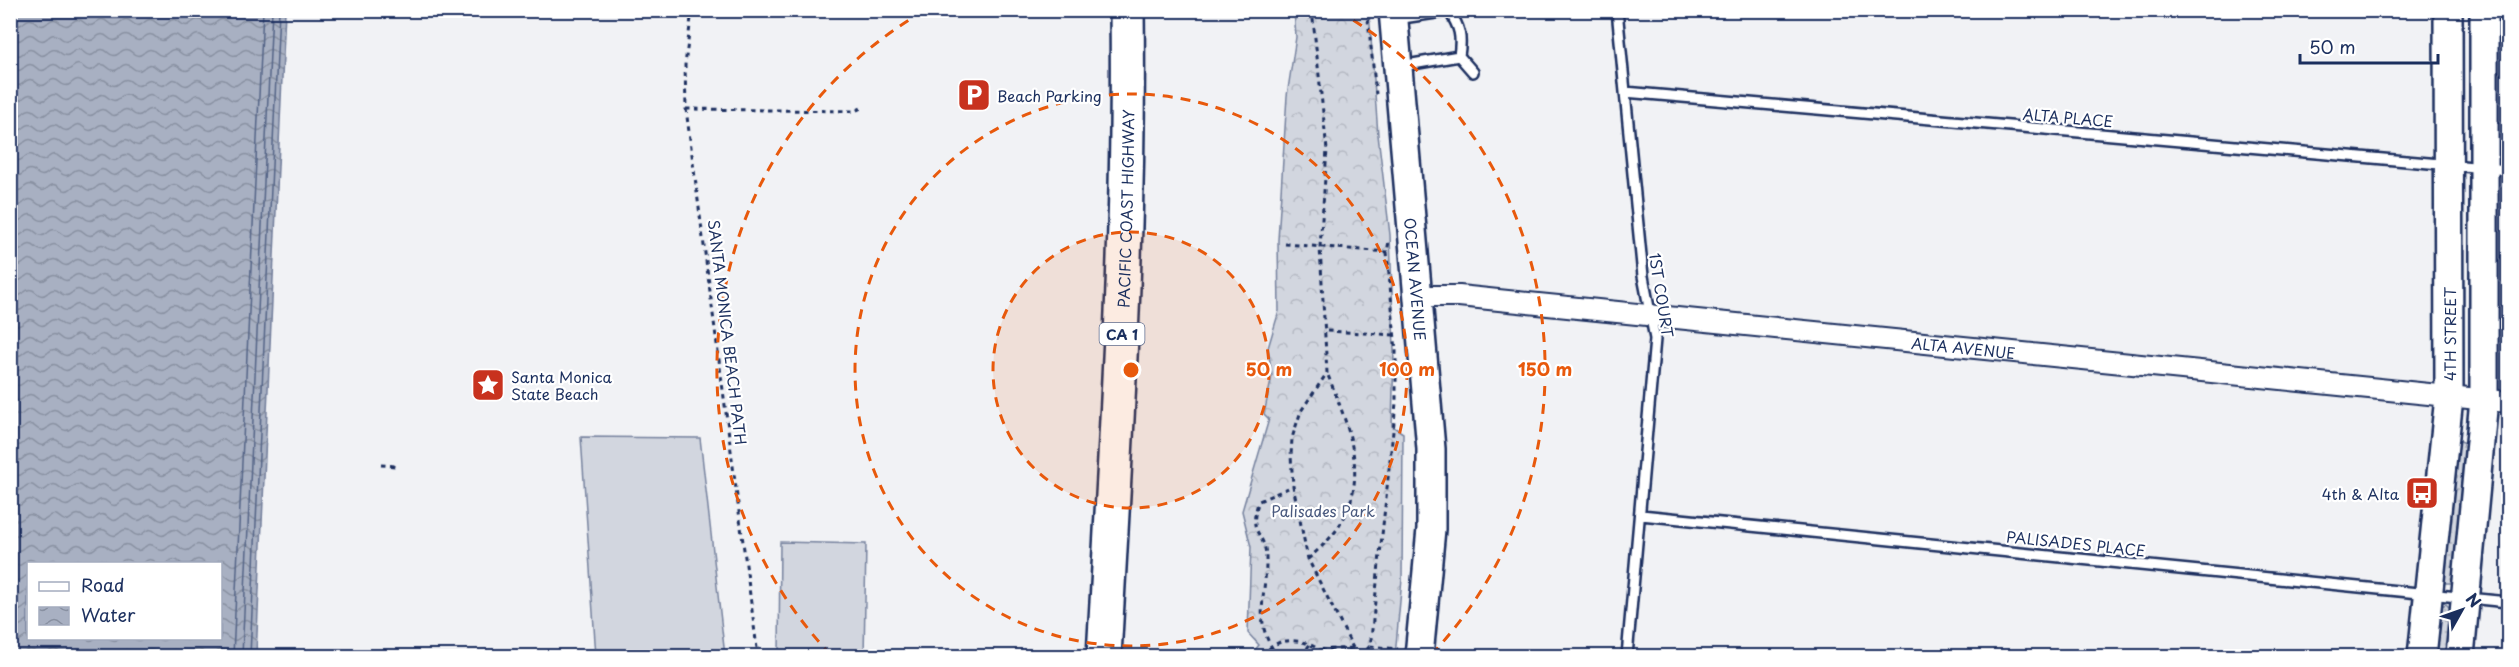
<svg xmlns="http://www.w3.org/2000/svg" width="2519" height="667" font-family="'Playpen Sans',sans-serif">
	<defs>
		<pattern id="grass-dots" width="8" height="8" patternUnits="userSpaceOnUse" patternTransform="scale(1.5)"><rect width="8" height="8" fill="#d2d6df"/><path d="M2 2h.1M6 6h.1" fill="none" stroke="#b4b8c2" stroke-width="1.8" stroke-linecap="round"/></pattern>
		<pattern id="forest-crowns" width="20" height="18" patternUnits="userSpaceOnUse" patternTransform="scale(1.5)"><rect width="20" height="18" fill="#d2d6df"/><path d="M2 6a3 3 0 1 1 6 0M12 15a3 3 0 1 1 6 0" fill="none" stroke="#b4b8c2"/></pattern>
		<pattern id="water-waves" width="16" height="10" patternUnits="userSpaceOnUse" patternTransform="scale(1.5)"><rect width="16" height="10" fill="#a8b0c2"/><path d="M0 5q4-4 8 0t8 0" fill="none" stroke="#8890a1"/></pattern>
	</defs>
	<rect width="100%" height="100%" fill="#f1f2f5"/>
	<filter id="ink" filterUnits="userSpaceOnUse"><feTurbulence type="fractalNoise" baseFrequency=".0167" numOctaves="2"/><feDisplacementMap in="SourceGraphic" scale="12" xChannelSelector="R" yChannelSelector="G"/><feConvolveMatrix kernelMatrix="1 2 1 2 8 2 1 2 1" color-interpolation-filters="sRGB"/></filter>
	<g filter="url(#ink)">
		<path fill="url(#grass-dots)" stroke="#76829e" stroke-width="1.5" d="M 2458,440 L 2468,444 L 2457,580 L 2453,583 L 2442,583 Z
			M 2446,604 L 2453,611 L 2450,656 L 2430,656 L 2437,608 Z"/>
		<path fill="url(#forest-crowns)" stroke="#76829e" stroke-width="1.5" d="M 1294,11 L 1369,11 L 1378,135 L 1390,235 L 1394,350 L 1392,426 L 1403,433 L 1402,579 L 1395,656 L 1250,656 L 1259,645 L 1248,633 L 1251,547 L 1242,511 L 1269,419 L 1264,414 L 1272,376 L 1268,348 L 1279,311 L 1278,240 L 1287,96 L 1296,37 Z"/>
		<path fill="#d2d6df" stroke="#76829e" stroke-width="1.5" d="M 581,437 L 700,438 L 725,656 L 596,656 Z
			M 780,542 L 866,544 L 864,656 L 779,656 Z"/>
		<path fill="url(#water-waves)" stroke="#707c9a" stroke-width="1.5" fill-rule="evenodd" d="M 10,11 L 285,11 L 256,656 L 11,656 ZM 28,564 L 220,564 L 220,638 L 28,638 Z"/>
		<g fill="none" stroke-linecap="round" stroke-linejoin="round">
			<path stroke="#536386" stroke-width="1.5" d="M 233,656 L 263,10
				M 242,656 L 272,10
				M 250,656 L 279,10"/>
			<defs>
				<path id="lane" d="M 1617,10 L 1643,276 L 1655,339 L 1627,656
					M 1396,19 L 1449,11 C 1460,27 1462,37 1459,56 L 1401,66
					M 1459,56 L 1473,72
					M 1625,92 L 2508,170
					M 1641,515 L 2508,602"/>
				<g id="street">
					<path id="s1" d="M 1418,296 L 1459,296 L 2508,402"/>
				</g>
				<g id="secondary">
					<path id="s2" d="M 1393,10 L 1431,449 L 1431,529 L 1419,656"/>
					<path d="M 2422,656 L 2449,397 L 2448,10"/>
					<path d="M 2460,656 L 2484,399 L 2484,10"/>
				</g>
				<g id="highway">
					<path id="s3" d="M 1104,656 C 1116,441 1130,226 1127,10"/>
				</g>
			</defs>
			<use href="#lane" stroke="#1b2f5e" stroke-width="14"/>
			<use href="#street" stroke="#1b2f5e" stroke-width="24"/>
			<use href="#secondary" stroke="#1b2f5e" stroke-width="32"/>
			<use href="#highway" stroke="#1b2f5e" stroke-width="38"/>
			<path stroke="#1b2f5e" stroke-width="3" stroke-dasharray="4.5 4.5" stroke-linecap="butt" d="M 692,10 L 685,65 L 686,109 L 758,656
				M 1312,10 L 1327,150 L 1320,247 L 1327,373 L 1301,411 L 1292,438 L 1291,456 L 1293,486 L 1308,559 L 1353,648 L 1362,653
				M 1367,10 L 1376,94
				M 686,109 L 855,111 L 861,108
				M 1285,244 L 1388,252
				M 1327,331 L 1396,335
				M 381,465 L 396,466
				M 1308,559 C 1317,551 1327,542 1335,532 C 1373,481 1348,425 1327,373
				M 1370,646 L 1398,649
				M 1320,650 L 1353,648
				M 1263,656 C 1276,635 1302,638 1320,650 L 1322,656
				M 1278,656 C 1251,623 1267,595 1266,558 C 1266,531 1246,535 1259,501 L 1293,486
				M 1302,656 L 1310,644
				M 1361,656 L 1370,646 L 1371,639 L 1396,403 L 1396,351 L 1387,252 L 1389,241
				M 1392,656 L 1393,649"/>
			<use href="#lane" stroke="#fff" stroke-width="9"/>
			<use href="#street" stroke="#fff" stroke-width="20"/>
			<use href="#secondary" stroke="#fff" stroke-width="27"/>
			<use href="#highway" stroke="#fff" stroke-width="33"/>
		</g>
	</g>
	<circle cx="1131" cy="370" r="138" fill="#e8590c" fill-opacity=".12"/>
	<g fill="none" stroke="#e8590c" stroke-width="3" stroke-dasharray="10 8">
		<circle cx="1131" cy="370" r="138"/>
		<circle cx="1131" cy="370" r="276"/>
		<path d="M831 655A414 414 0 0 1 924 11M1338 11A414 414 0 0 1 1431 655"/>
	</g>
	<defs>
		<symbol id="parking-square" viewBox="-11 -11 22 22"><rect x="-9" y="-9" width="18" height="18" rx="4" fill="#c8321e" stroke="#fff"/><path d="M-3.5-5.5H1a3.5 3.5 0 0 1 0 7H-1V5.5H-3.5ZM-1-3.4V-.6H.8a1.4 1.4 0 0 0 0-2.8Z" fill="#fff"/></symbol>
		<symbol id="sight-square" viewBox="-11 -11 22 22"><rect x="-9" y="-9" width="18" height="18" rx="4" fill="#c8321e" stroke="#fff"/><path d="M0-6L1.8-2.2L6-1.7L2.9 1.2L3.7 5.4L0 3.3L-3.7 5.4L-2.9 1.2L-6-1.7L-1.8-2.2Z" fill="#fff"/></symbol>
		<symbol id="bus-square" viewBox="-11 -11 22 22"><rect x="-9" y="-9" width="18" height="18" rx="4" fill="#c8321e" stroke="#fff"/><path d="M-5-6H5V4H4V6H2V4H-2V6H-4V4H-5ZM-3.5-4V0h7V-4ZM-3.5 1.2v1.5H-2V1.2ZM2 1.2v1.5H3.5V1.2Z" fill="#fff"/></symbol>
	</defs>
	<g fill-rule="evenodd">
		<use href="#parking-square" x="955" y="76" width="38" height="38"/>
		<use href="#sight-square" x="469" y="366" width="38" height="38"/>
		<use href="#bus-square" x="2403" y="474" width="38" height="38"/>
	</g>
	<g text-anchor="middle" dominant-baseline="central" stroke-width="4.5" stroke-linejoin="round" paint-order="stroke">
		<rect fill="#fff" stroke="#5f6d8e" stroke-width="1.5" x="1099.5" y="323" width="45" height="22" rx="4.5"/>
		<g font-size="14" font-weight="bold" fill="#1b2f5e">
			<text x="1122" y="334">CA 1</text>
		</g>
		<g font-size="15" fill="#1b2f5e" stroke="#fff" text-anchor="start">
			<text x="997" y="95">Beach Parking</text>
			<text x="511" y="376">Santa Monica<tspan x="511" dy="17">State Beach</tspan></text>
			<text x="2399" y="493" text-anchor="end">4th &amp; Alta</text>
		</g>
		<g font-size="15" fill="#1b2f5e" stroke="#fff">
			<text transform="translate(2068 117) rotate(5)">ALTA PLACE</text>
			<text stroke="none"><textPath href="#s3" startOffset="448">PACIFIC COAST HIGHWAY</textPath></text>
			<text stroke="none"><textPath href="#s2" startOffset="270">OCEAN AVENUE</textPath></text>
			<text transform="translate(1662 295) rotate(81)">1ST COURT</text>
			<text transform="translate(728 332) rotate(83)">SANTA MONICA BEACH PATH</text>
			<text transform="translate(2449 334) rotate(-90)">4TH STREET</text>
			<text stroke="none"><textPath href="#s1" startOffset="548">ALTA AVENUE</textPath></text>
			<text transform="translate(2076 543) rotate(6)">PALISADES PLACE</text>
		</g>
		<g font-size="15" fill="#49597e" stroke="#fff">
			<text x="1323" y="510">Palisades Park</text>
		</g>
	</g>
	<circle cx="1131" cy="370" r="9" fill="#e8590c" stroke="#fff" stroke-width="3"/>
	<g font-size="18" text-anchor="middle" font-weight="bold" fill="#e8590c" stroke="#fff" stroke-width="4.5" stroke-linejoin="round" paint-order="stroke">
		<text x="1269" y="376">50 m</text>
		<text x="1407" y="376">100 m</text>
		<text x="1545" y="376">150 m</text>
	</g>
	<rect width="2519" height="667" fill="none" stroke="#fff" stroke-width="36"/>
	<rect x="18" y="18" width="2483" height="631" fill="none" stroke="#1b2f5e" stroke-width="2" filter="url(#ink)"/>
	<rect x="27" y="562" width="195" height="78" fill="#ffffff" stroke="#a4acbf" stroke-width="1.5"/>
	<rect x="39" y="582" width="30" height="9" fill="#ffffff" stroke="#a4acbf" stroke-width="1.5"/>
	<text x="81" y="592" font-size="18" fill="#1b2f5e">Road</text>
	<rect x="39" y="607" width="30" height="18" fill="url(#water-waves)" stroke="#a4acbf" stroke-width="1.5"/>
	<text x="81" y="622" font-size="18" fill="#1b2f5e">Water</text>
	<g transform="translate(2462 610) rotate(50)" stroke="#ffffff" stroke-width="4.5" paint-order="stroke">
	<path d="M0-4.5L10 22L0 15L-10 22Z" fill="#1b2f5e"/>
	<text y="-9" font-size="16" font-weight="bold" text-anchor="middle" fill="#1b2f5e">N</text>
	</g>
	<path d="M2300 54v9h138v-9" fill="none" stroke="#1b2f5e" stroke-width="3"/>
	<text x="2309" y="54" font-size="18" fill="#1b2f5e" stroke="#ffffff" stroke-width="4.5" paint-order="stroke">50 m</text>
</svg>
